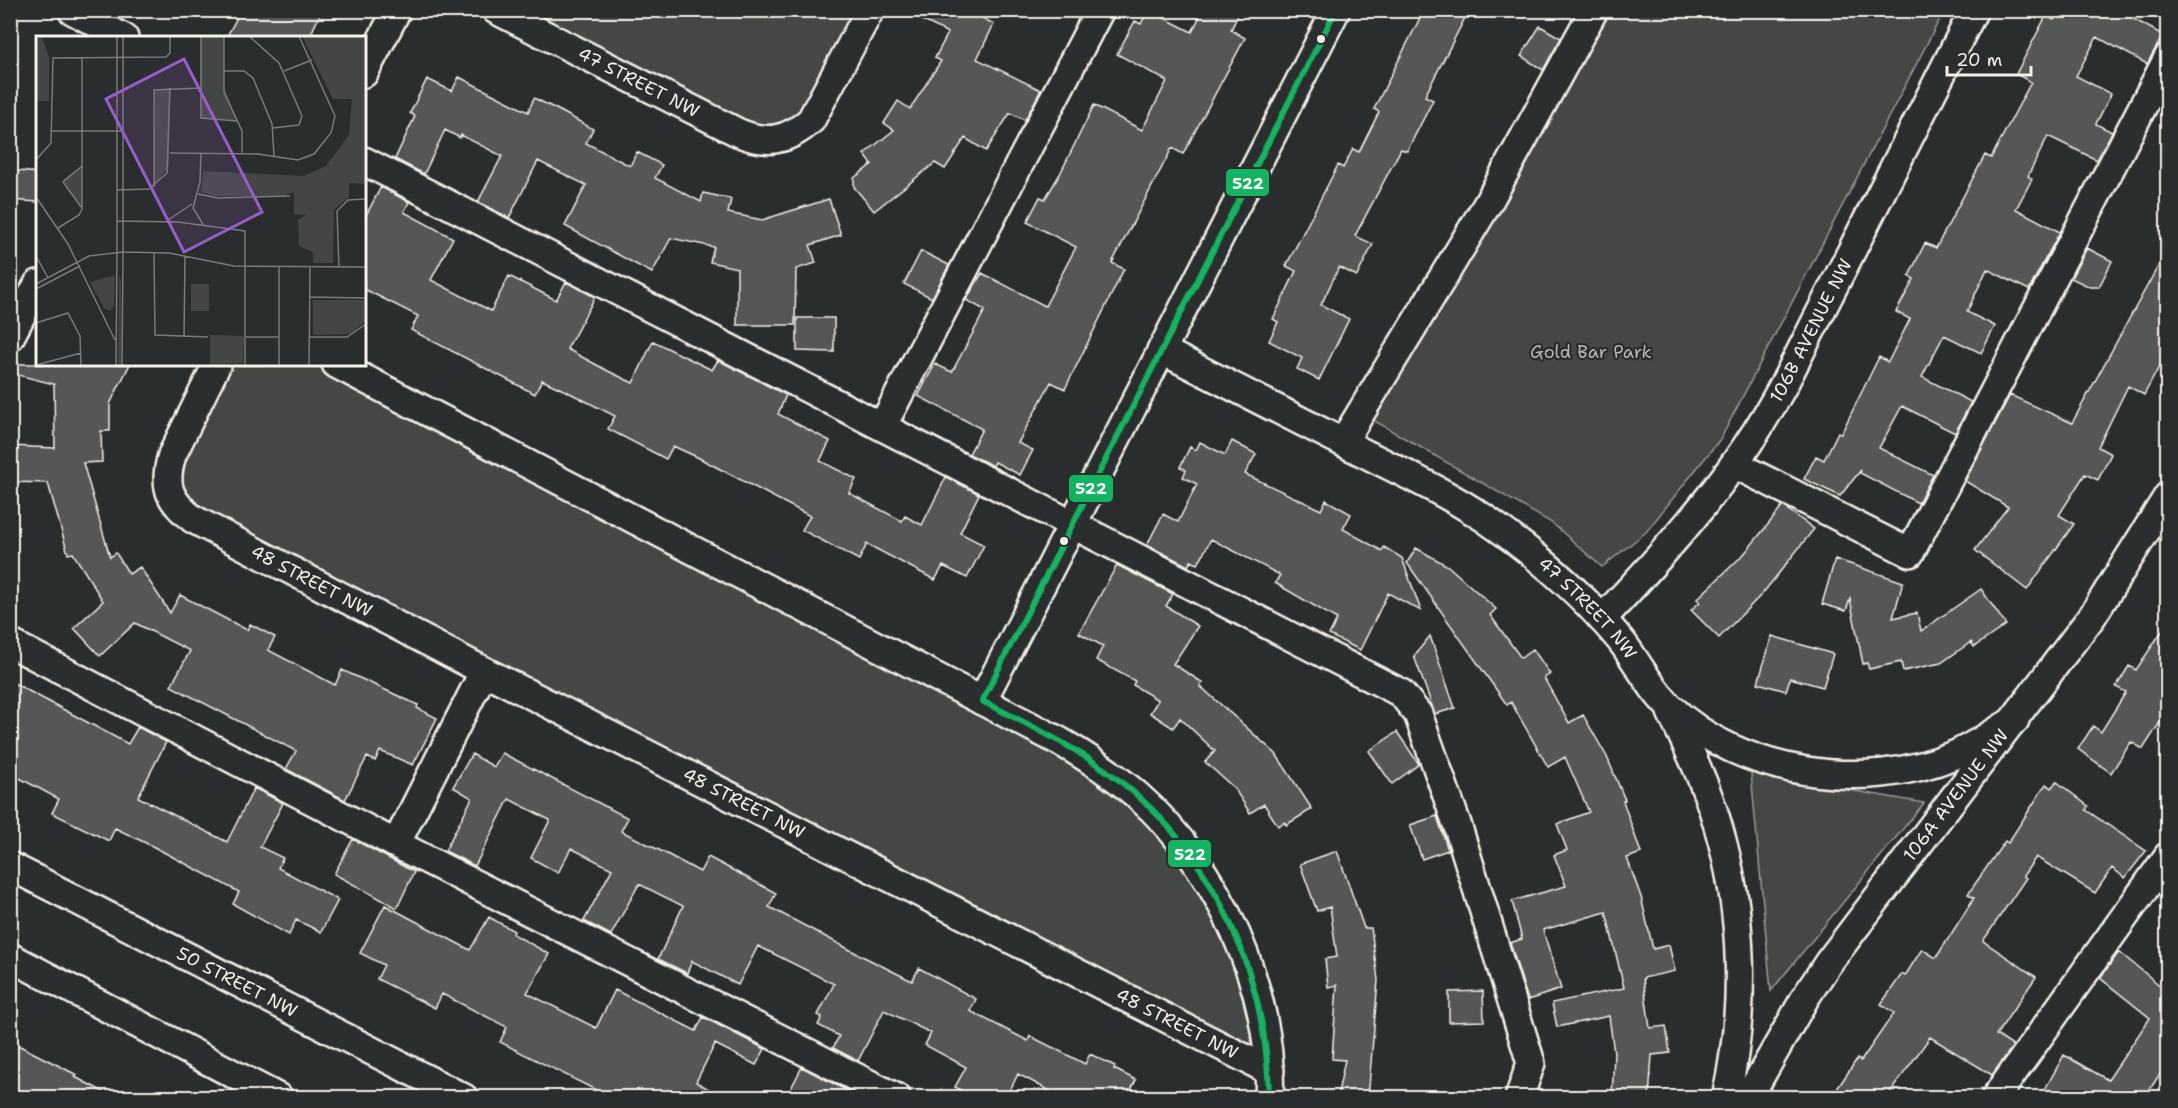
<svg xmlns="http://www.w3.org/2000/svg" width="2178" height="1108" font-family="'Shantell Sans',sans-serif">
	<rect width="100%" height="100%" fill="#2a2d2e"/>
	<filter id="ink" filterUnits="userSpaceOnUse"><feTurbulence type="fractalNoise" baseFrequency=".0167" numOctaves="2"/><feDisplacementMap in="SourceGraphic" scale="12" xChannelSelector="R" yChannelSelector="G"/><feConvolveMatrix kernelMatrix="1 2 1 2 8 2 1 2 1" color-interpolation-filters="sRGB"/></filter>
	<g filter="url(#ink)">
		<path fill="#444645" stroke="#9c9c96" stroke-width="1.5" d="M 496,11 L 870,11 L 822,103 L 772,140 Z
			M 1608,11 L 1944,11 L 1721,438 L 1646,532 L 1602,567 L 1552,523 L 1373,420 Z
			M 217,365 L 336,365 L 1085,756 L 1209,884 L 1270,1071 L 193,519 L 172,455 Z
			M 1751,773 L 1924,803 L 1771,991 Z"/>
		<path fill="#555756" stroke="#f4f1e8" stroke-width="1.5" d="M 241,10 L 322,10 L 309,38 L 226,38 Z
			M 902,10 L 967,10 L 994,24 L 977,59 L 1041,90 L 1025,120 L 1010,113 L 986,151 L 965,138 L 945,169 L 935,163 L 874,211 L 854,187 L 854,178 L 872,164 L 864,154 L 894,130 L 884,123 L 898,101 L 910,109 L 941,61 L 935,58 L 948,33 Z
			M 1148,10 L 1192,32 L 1203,10 L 1240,10 L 1231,30 L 1245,38 L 1183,154 L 1172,148 L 1112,263 L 1124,269 L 1065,389 L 1051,382 L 1018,443 L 1033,450 L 1020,475 L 995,462 L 993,466 L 969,454 L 982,429 L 918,396 L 935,364 L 952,372 L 985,310 L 966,300 L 982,273 L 1045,306 L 1076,247 L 1027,222 L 1040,197 L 1045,199 L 1060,174 L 1094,105 L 1142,130 L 1167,81 L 1117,54 L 1135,21 L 1141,24 Z
			M 1424,10 L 1469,10 L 1425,96 L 1433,100 L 1407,151 L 1401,149 L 1355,236 L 1373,244 L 1357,276 L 1339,267 L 1321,305 L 1349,319 L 1319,380 L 1297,369 L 1302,358 L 1269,341 L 1278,322 L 1273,319 L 1296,271 L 1286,266 L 1338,165 L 1343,168 L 1353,149 L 1359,152 L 1379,112 L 1374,109 Z
			M 2059,10 L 2117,10 L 2163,35 L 2147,64 L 2097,37 L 2076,76 L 2111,94 L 2096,124 L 2112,132 L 2097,160 L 2048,136 L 2028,176 L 2032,179 L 2016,209 L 2060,232 L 2043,263 L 2029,290 L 1987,269 L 1967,312 L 1995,326 L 1981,353 L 1944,335 L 1922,377 L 1971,402 L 1955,433 L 1902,406 L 1879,448 L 1933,475 L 1918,503 L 1860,473 L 1861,470 L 1840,496 L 1804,479 L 1816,456 L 1824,460 L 1838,432 L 1841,434 L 1879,357 L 1888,362 L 1910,319 L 1896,312 L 1914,279 L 1909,276 L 1925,243 L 1936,248 L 1985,155 L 1991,158 L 2031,82 L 2016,74 L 2046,16 L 2054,20 Z
			M 1540,26 L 1561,38 L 1543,70 L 1521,56 Z
			M 459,77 L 528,112 L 534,98 L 560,111 L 593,129 L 586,143 L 630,166 L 637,152 L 662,165 L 655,178 L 701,202 L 703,193 L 731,199 L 728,213 L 762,220 L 829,199 L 841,235 L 810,245 L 816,263 L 796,269 L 795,325 L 737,325 L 737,268 L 710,262 L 714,247 L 671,238 L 652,273 L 565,226 L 586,185 L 538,161 L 509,218 L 478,202 L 502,156 L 461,135 L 460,138 L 445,130 L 424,174 L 395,159 L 415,116 L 410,113 L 427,79 L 452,91 Z
			M 10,170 L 38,173 L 38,202 L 10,200 Z
			M 381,187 L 409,202 L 404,212 L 453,238 L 431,280 L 491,311 L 509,276 L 556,300 L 566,282 L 595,297 L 567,349 L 608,371 L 633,383 L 653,341 L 712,370 L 718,360 L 786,395 L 778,414 L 830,441 L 820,461 L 856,479 L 849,493 L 902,521 L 905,516 L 922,525 L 946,477 L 979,494 L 960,533 L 984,545 L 967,578 L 943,566 L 935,580 L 867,544 L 859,560 L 802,530 L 810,516 L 697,457 L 673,446 L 666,459 L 608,429 L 615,416 L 568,392 L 542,380 L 535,394 L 411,330 L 418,316 L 364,289 L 364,219 Z
			M 2087,248 L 2112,261 L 2099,287 L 2090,287 L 2071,278 Z
			M 2168,248 L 2168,350 L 2144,395 L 2128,386 L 2098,447 L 2111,454 L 2098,480 L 2085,474 L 2059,515 L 2074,524 L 2027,590 L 1975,550 L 2008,507 L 1965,481 L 2010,395 L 2072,423 Z
			M 921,251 L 949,265 L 932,298 L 904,284 Z
			M 797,318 L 834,318 L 834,352 L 797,351 Z
			M 10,364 L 130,364 L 110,404 L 110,431 L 101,431 L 102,462 L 83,463 L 110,557 L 116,553 L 129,574 L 140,567 L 170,613 L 180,595 L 247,630 L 250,624 L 275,637 L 268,650 L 335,685 L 342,670 L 418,705 L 417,708 L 437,718 L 413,765 L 380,751 L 375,761 L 367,757 L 345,800 L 286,769 L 296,751 L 171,686 L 190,651 L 135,623 L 100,656 L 74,628 L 103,601 L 73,553 L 68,554 L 48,483 L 10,482 L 10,446 L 55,448 L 54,384 L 10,373 Z
			M 1232,441 L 1256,454 L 1245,474 L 1321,510 L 1326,500 L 1351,514 L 1343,529 L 1382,551 L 1384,547 L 1402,558 L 1421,611 L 1388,593 L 1360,650 L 1329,635 L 1337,619 L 1275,583 L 1280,575 L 1211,539 L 1198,564 L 1191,561 L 1188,566 L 1147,545 L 1163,514 L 1178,522 L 1197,484 L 1183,477 L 1186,470 L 1180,467 L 1190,447 L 1196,450 L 1200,442 L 1225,455 Z
			M 1783,506 L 1814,529 L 1763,593 L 1719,638 L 1691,610 L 1700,602 L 1697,599 L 1744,554 Z
			M 1416,548 L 1448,566 L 1496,609 L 1490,615 L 1521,658 L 1533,649 L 1550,674 L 1544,678 L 1569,723 L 1583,715 L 1607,757 L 1625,800 L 1623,801 L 1641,853 L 1627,858 L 1641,897 L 1653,949 L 1669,945 L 1675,971 L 1643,978 L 1650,1028 L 1666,1026 L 1670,1053 L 1652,1055 L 1649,1098 L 1612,1098 L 1614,1053 L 1609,1016 L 1557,1027 L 1552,1003 L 1624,988 L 1606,912 L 1543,930 L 1561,989 L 1528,1000 L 1510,943 L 1522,939 L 1512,901 L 1566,886 L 1554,855 L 1567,850 L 1557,824 L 1589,812 L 1565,757 L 1548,767 L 1511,702 L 1507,705 L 1407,563 Z
			M 1835,559 L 1903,582 L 1893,618 L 1917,613 L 1921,631 L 1981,589 L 2006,625 L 1974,647 L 1971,642 L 1941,663 L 1903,671 L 1901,662 L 1869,669 L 1867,663 L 1863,664 L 1850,599 L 1846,611 L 1822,604 Z
			M 1117,565 L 1173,594 L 1166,606 L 1198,626 L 1173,664 L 1203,683 L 1200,686 L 1276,754 L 1312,809 L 1286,825 L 1285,822 L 1278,826 L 1264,804 L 1250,813 L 1234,788 L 1205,762 L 1215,751 L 1180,718 L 1173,728 L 1150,713 L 1158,700 L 1133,685 L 1135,681 L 1096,660 L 1103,646 L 1079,633 Z
			M 2168,622 L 2168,710 L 2143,749 L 2131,742 L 2111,773 L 2078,749 L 2093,726 L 2101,732 L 2126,692 L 2116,687 L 2129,666 L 2136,670 Z
			M 1430,636 L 1455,708 L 1435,714 L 1414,656 Z
			M 1772,636 L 1833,654 L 1823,687 L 1790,678 L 1786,691 L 1758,683 Z
			M 10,681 L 128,744 L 138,727 L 166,742 L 138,797 L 227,842 L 254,788 L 283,803 L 260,847 L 283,858 L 278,868 L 338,900 L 321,932 L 296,920 L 289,935 L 233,904 L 239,892 L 154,847 L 115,828 L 109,841 L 52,813 L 59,799 L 10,773 Z
			M 1397,732 L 1419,764 L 1392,784 L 1369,751 Z
			M 502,753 L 628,818 L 621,831 L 663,852 L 700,872 L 708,857 L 776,893 L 769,907 L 858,954 L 912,981 L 919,968 L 976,999 L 970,1011 L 1028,1041 L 1030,1036 L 1085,1064 L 1090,1054 L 1115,1066 L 1114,1069 L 1136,1080 L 1127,1098 L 1063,1098 L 1018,1074 L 1006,1098 L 974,1098 L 955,1087 L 966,1067 L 925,1045 L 931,1033 L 884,1010 L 858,1061 L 833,1048 L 839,1036 L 818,1025 L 822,1017 L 818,1015 L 834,984 L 758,946 L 738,985 L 692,961 L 687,973 L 658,959 L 683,906 L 639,884 L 611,935 L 584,921 L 612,869 L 571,848 L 558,873 L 531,858 L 550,820 L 509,799 L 475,866 L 445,851 L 472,798 L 453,787 L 472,754 L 494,767 Z
			M 2056,781 L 2088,806 L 2086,810 L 2146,851 L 2125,878 L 2112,868 L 2095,893 L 2036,857 L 2023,876 L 2026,878 L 1983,941 L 2036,977 L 1996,1035 L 2013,1046 L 1992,1075 L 1930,1037 L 1886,1098 L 1831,1098 L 1857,1059 L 1861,1061 L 1894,1013 L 1881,1004 L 1902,974 L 1905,976 L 1922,949 L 1936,958 L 1974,898 L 1968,894 L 2005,841 L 2008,843 L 2046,784 L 2052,788 Z
			M 1437,816 L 1448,850 L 1422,859 L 1410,825 Z
			M 353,839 L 414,872 L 397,908 L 334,874 Z
			M 1337,851 L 1364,928 L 1371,928 L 1378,980 L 1368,1098 L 1337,1098 L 1345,1060 L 1332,1059 L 1337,985 L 1328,987 L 1325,959 L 1337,957 L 1330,907 L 1317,911 L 1300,864 Z
			M 385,905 L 470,950 L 489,917 L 514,931 L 513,934 L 549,954 L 527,993 L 596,1028 L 615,990 L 696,1031 L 703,1017 L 765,1049 L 756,1065 L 715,1044 L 696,1082 L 725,1098 L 592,1098 L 596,1090 L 500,1042 L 507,1027 L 442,994 L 435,1008 L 377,979 L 384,965 L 360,953 Z
			M 2119,952 L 2168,992 L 2168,1062 L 2144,1098 L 2040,1098 L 2064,1055 L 2108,1080 L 2150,1018 L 2100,978 Z
			M 1483,991 L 1484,1021 L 1449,1022 L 1449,992 Z
			M 10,1041 L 77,1075 L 75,1077 L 115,1098 L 32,1098 L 10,1087 Z
			M 802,1067 L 861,1098 L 786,1098 Z"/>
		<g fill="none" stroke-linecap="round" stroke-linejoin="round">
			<defs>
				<g id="minor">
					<path d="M 72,10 L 124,38"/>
					<path id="s1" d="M 496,10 L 737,132 C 766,145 788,141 811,120 L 870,10"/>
					<path d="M 364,73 L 397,10"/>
					<path d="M 364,161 L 1401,693 L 1418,714 L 1457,824 L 1531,1063 L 1519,1098"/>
					<path d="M 10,337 L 38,284"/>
					<path id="s2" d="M 1161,350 C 1224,382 1287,414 1350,446 C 1395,469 1442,490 1484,518 C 1535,553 1583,594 1622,642 C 1638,663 1651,689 1670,707 C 1741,775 1865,793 1954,755 C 1975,746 1996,731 2015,720"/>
					<path id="s3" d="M 217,364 L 172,455 C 163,485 168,500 193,519 L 484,671 L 1270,1071"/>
					<path d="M 336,364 L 1059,741 C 1087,757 1114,775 1138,796 C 1218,866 1275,992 1269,1098"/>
					<path d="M 883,425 L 1100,10"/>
					<path d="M 1343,442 L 1488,203 L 1594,10"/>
					<path d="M 1736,465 L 1910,553 L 2168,58"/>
					<path id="s4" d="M 1602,619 C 1671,546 1736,474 1784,384 L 1974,10"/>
					<path d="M 10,643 L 396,844 L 897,1098"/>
					<path d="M 982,701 L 1336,10"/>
					<path d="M 1671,712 C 1689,749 1707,787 1718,826 C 1744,913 1746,1009 1726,1098"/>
					<path d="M 396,844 L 484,671"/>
					<path id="s5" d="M 10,866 L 464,1098"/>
					<path d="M 10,957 L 279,1098"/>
					<path id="s6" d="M 1748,1098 L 1805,998 L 1828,963 L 2093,615 L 2168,496"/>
					<path d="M 1995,1098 L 2168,856"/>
				</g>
			</defs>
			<use href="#minor" stroke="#f4f1e8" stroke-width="32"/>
			<use href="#minor" stroke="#2a2d2e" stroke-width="27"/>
			<defs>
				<path id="bus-1" d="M 982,701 L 1336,10
					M 982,701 C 1029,725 1078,748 1120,781 C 1217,857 1267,977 1269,1098"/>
			</defs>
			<use href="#bus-1" stroke="#2a2d2e" stroke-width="10"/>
			<use href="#bus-1" stroke="#13b361" stroke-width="6"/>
		</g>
	</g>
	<g fill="#f4f1e8" stroke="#2a2d2e" stroke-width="2">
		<circle cx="1321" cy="39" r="5"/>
		<circle cx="1064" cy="541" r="5"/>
	</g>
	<g text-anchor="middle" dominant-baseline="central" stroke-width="4.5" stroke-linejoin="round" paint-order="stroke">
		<g font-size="18" fill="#f4f1e8" stroke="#2a2d2e">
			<text stroke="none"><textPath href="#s1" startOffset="160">47 STREET NW</textPath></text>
			<text stroke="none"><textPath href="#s4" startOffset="358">106B AVENUE NW</textPath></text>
			<text stroke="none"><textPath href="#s3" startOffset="309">48 STREET NW</textPath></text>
			<text stroke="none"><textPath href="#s2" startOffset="502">47 STREET NW</textPath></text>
			<text stroke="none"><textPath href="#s6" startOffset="368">106A AVENUE NW</textPath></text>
			<text stroke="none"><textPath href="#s3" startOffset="795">48 STREET NW</textPath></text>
			<text stroke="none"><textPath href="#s5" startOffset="255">50 STREET NW</textPath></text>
			<text stroke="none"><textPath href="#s3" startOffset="1281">48 STREET NW</textPath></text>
		</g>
		<g font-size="18" fill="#b6b5af" stroke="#2a2d2e">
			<text x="1591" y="352">Gold Bar Park</text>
		</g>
	</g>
	<g transform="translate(36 36)">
		<rect width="330" height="330" fill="#2a2d2e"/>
		<path d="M 0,0 L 6,2 L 13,21 L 13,65 L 0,65 ZM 165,0 L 188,0 L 188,51 L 201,85 L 165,82 ZM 266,0 L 330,0 L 330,148 L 313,147 L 313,161 L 298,174 L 297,227 L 277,227 L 277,216 L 263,210 L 262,184 L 270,179 L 258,178 L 258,156 L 246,160 L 179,160 L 165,156 L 167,135 L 268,140 L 290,130 L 313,99 L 316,63 L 297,63 ZM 134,52 L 133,129 L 118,151 L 119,53 ZM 46,130 L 46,173 L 28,149 L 28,143 ZM 79,239 L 78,270 L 74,275 L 68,272 L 54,246 ZM 83,239 L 85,244 L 85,330 L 82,330 ZM 155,248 L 173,248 L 173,275 L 155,275 ZM 277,264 L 330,264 L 330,285 L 314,298 L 277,299 ZM 174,299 L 208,300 L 207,327 L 174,329 Z" fill="#444645"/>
		<path fill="none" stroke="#7b7b78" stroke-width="1.5" d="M 87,0 L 87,216 L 133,217 L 198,230 L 330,231M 165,0 L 165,82 L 201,85M 188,0 L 188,56 L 206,95 L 206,117M 213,0 L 243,27 L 266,80 L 263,89 L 237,92M 188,35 L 208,35 L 217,42 L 236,88 L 238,120M 248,35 L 276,24M 15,95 L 87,95M 134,117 L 222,118 L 262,124 L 278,118 L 295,97 L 299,80 L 263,0M 165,117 L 164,146 L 157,172 L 168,190M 0,124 L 15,107 L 17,22 L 130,21 L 134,17 L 134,0M 118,151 L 118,54 L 165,52M 81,154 L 113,153 L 131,137 L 134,52M 162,158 L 182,162 L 254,160M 0,161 L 32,208 L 79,304M 45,171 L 27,146 L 46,130M 46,173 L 46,21M 132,184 L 156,168M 81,185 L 142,186 L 209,195 L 209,330M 22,192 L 43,179 L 46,173M 81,216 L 81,0M 118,217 L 119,299 L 172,301M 0,220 L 12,242M 303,231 L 301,175 L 312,164 L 330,163M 0,248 L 53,220 L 87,216 L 86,330M 0,253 L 44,230M 274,261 L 330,262M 0,287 L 32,277 L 44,300 L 45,330M 148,301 L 149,220M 210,301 L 243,301M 274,301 L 311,301 L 330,288M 0,329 L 45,317M 80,330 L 81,216M 243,330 L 243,231M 273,330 L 274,231"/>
		<path fill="#995dc9" fill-opacity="0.15" stroke="#995dc9" stroke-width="3" d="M 148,23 L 226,176 L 148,216 L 70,63 Z"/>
		<rect width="330" height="330" fill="none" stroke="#f4f1e8" stroke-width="3"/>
	</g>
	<g stroke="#2a2d2e" stroke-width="2">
		<rect x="1225" y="168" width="45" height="29" rx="6" fill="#13b361"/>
		<rect x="1068" y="474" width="46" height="29" rx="6" fill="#13b361"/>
		<rect x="1167" y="839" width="45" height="29" rx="6" fill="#13b361"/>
	</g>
	<g font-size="16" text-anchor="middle" font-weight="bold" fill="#fff">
		<text x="1248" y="189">522</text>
		<text x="1091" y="494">522</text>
		<text x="1190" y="860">522</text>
	</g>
	<rect width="2178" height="1108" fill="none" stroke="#2a2d2e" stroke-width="36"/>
	<rect x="18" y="18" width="2142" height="1072" fill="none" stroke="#f4f1e8" stroke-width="2" filter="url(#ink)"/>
	<path d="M1947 66v9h84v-9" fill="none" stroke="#f4f1e8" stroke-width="3"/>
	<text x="1956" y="66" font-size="18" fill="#f4f1e8" stroke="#2a2d2e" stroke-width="4.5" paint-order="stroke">20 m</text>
</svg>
